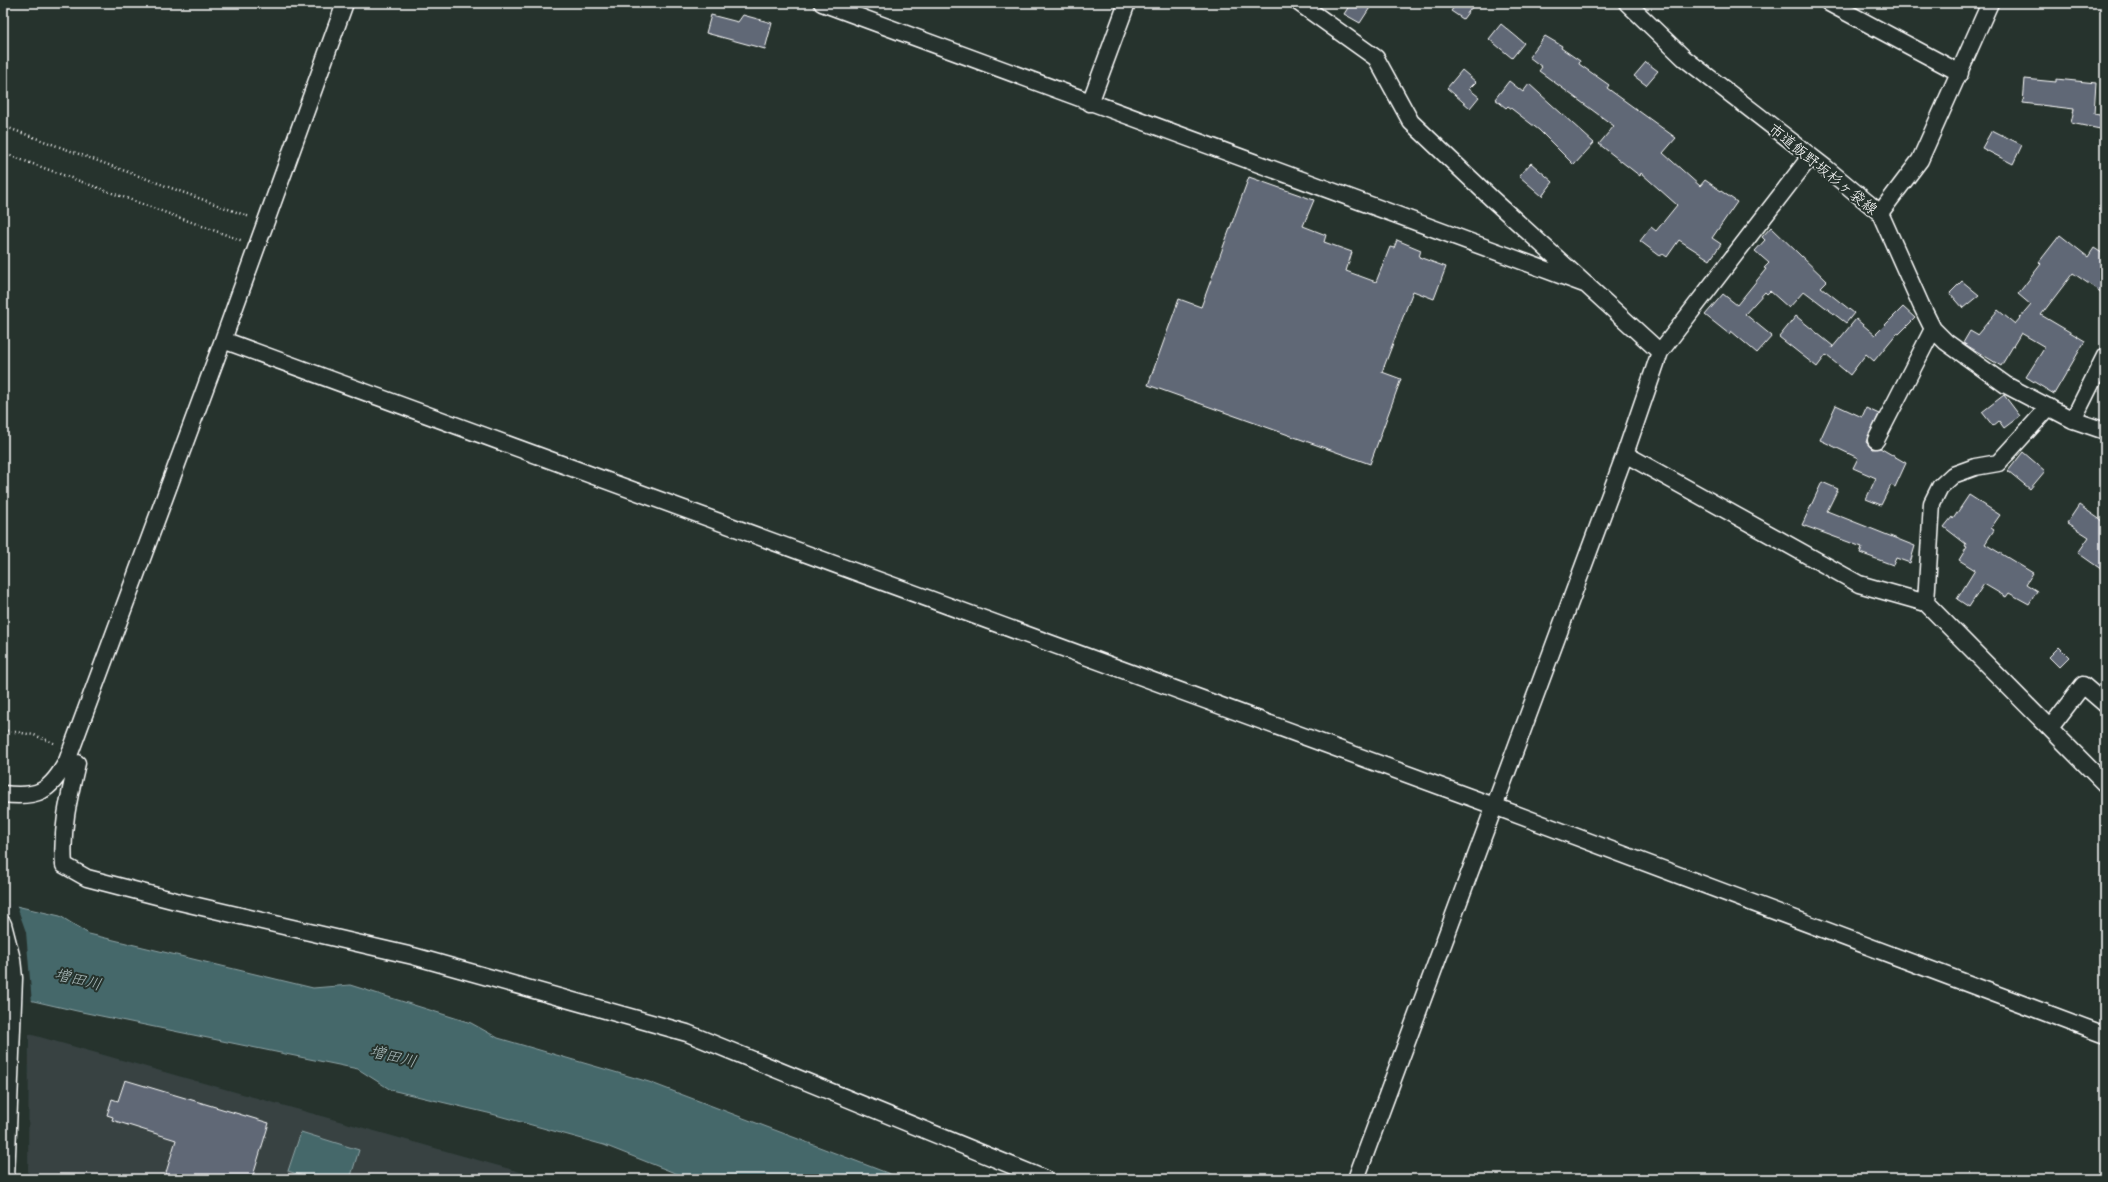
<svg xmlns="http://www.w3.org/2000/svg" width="2108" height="1182" font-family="'Shantell Sans','Klee One',sans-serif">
	<rect width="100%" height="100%" fill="#26332d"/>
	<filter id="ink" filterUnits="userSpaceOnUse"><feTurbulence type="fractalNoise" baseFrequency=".025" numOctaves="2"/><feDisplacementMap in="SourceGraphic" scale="8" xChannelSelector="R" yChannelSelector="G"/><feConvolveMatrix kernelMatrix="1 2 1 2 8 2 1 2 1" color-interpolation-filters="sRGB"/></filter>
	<g filter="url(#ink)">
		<path fill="#374343" d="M 29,1034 L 545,1179 L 28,1179 Z"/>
		<path fill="#44676a" stroke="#8fa4a6" d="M 3,903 L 60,916 L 89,934 L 313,988 L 350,985 L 471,1023 L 498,1038 L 649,1082 L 903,1179 L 690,1179 L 604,1145 L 492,1114 L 391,1090 L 358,1069 L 77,1011 L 3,994 Z
			M 301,1132 L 359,1150 L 350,1179 L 312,1179 L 288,1171 Z"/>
		<path fill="#26332d" d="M 3,901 L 16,904 L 26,932 L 32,1003 L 3,996 Z"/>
		<path fill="#606876" stroke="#fff" d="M 1351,3 L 1373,3 L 1360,23 L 1344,14 Z
			M 1457,3 L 1475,3 L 1463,19 L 1451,11 Z
			M 711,15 L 738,22 L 743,15 L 772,23 L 765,49 L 706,33 Z
			M 1501,24 L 1524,43 L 1512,58 L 1489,39 Z
			M 1545,36 L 1562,46 L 1561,48 L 1580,61 L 1579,64 L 1609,85 L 1607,88 L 1676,138 L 1663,153 L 1700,186 L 1705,180 L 1737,202 L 1712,238 L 1721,244 L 1710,260 L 1679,240 L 1667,257 L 1663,254 L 1660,256 L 1640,241 L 1651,227 L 1656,231 L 1677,205 L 1641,173 L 1640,176 L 1599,144 L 1614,126 L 1539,71 L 1542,67 L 1529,57 Z
			M 1646,62 L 1658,71 L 1646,85 L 1634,76 Z
			M 1462,70 L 1476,82 L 1469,89 L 1479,97 L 1470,108 L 1447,88 Z
			M 2025,79 L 2056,82 L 2056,79 L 2096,83 L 2094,114 L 2105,116 L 2105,130 L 2071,123 L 2074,109 L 2023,103 Z
			M 1509,81 L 1523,92 L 1529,84 L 1594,143 L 1574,165 L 1539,130 L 1508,106 L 1506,108 L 1495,99 Z
			M 1992,130 L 2022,145 L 2013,164 L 1982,148 Z
			M 1531,163 L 1553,182 L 1542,196 L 1519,176 Z
			M 1249,177 L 1314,200 L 1303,226 L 1326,235 L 1324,242 L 1352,252 L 1346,271 L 1376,282 L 1390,247 L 1394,248 L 1397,240 L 1421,250 L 1419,257 L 1446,267 L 1434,299 L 1413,291 L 1382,372 L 1401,379 L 1370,464 L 1148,385 L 1179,299 L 1201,307 Z
			M 1771,227 L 1827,281 L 1821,287 L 1854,313 L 1846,323 L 1804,291 L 1789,308 L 1770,291 L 1767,294 L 1765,292 L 1745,314 L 1772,336 L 1757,353 L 1731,331 L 1729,334 L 1705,315 L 1723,294 L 1737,305 L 1766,269 L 1764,268 L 1769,263 L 1755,251 L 1765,240 L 1762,237 Z
			M 2060,235 L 2088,257 L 2094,248 L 2105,255 L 2105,295 L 2073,273 L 2041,315 L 2085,341 L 2054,394 L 2026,377 L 2045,347 L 2021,333 L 2001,366 L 1963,343 L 1970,331 L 1977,335 L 1998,310 L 2015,324 L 2031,305 L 2018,294 L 2041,264 L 2039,262 Z
			M 1962,281 L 1979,295 L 1963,308 L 1950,293 Z
			M 1903,307 L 1915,318 L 1899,334 L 1897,333 L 1874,361 L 1866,354 L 1850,375 L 1826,355 L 1817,367 L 1779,337 L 1796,316 L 1833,346 L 1832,348 L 1856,319 L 1875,335 Z
			M 2004,395 L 2020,416 L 2004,428 L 1999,421 L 1993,426 L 1982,412 Z
			M 1836,405 L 1862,417 L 1866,408 L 1879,414 L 1866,442 L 1872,449 L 1880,448 L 1906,463 L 1895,487 L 1891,485 L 1881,505 L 1866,499 L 1876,478 L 1853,468 L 1858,458 L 1820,440 Z
			M 2023,452 L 2045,471 L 2030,489 L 2008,471 Z
			M 1822,482 L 1838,489 L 1827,511 L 1915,546 L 1910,563 L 1896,558 L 1893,565 L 1860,553 L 1862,547 L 1802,525 Z
			M 1969,495 L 2000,515 L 1991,528 L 1994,530 L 1985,544 L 2033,573 L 2026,584 L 2037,591 L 2029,604 L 2009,593 L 2006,597 L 1984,584 L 1969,607 L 1957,599 L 1975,570 L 1959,560 L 1967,547 L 1965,546 L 1966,544 L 1944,527 L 1952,517 L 1953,519 Z
			M 2079,505 L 2105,523 L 2105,572 L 2078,553 L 2089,537 L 2067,523 Z
			M 2059,647 L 2069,657 L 2059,667 L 2049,657 Z
			M 125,1080 L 269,1123 L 252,1179 L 164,1179 L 176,1140 L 112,1120 L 113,1117 L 107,1115 L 112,1099 L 118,1101 Z"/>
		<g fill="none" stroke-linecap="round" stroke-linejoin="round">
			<defs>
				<path id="minor" d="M 822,3 L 1587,285
					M 1299,3 L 1376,58 L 1411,122 L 1491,198 L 1660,352
					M 1627,3 L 1684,58 L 1826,168 L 1880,213 L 1921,305 L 1933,329 L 1946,342 L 2006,385 L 2073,420 L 2105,431
					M 1829,3 L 1960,73
					M 1090,103 L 1127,3
					M 1880,213 L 1920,160 L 1990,3
					M 223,340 L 1494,806 L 2105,1035
					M 2073,420 L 2105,356
					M 1876,440 L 1933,329
					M 1625,454 L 1859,584 L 1926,603 L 2105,784
					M 1926,603 L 1932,503 L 1940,487 L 1953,475 L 1975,467 L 1998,463 L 2049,407
					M 2050,728 L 2083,685 L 2105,704
					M 67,761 L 77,763 C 69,797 61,829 64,865 L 87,878 L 176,901 L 413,956 L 687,1033 L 1045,1179
					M 3,794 C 38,798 50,792 67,761 L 223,340 L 345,3
					M 3,924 L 12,959 L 14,978 L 6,1179
					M 1356,1179 L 1625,454 L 1660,352 L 1810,157"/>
			</defs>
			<use href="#minor" stroke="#fff" stroke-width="19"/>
			<path stroke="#fff" stroke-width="2.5" stroke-dasharray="1 3" stroke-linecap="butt" d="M 3,126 L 250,217
				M 3,153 L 243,241
				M 3,730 L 34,735 L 56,744"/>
			<use href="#minor" stroke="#26332d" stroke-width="16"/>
		</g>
	</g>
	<g text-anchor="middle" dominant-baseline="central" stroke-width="4" stroke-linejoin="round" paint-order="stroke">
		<g font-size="15" fill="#fff" stroke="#26332d">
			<text transform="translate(1823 169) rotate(39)">市道飯野坂杉ヶ袋線</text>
		</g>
		<g font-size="16" font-style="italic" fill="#abbbbc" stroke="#26332d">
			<text transform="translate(78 979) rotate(14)">増田川</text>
			<text transform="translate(393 1056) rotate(14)">増田川</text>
		</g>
	</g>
	<rect width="2108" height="1182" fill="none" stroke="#26332d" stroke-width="16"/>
	<rect x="8" y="8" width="2092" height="1166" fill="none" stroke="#fff" stroke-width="1.5" filter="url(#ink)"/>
</svg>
